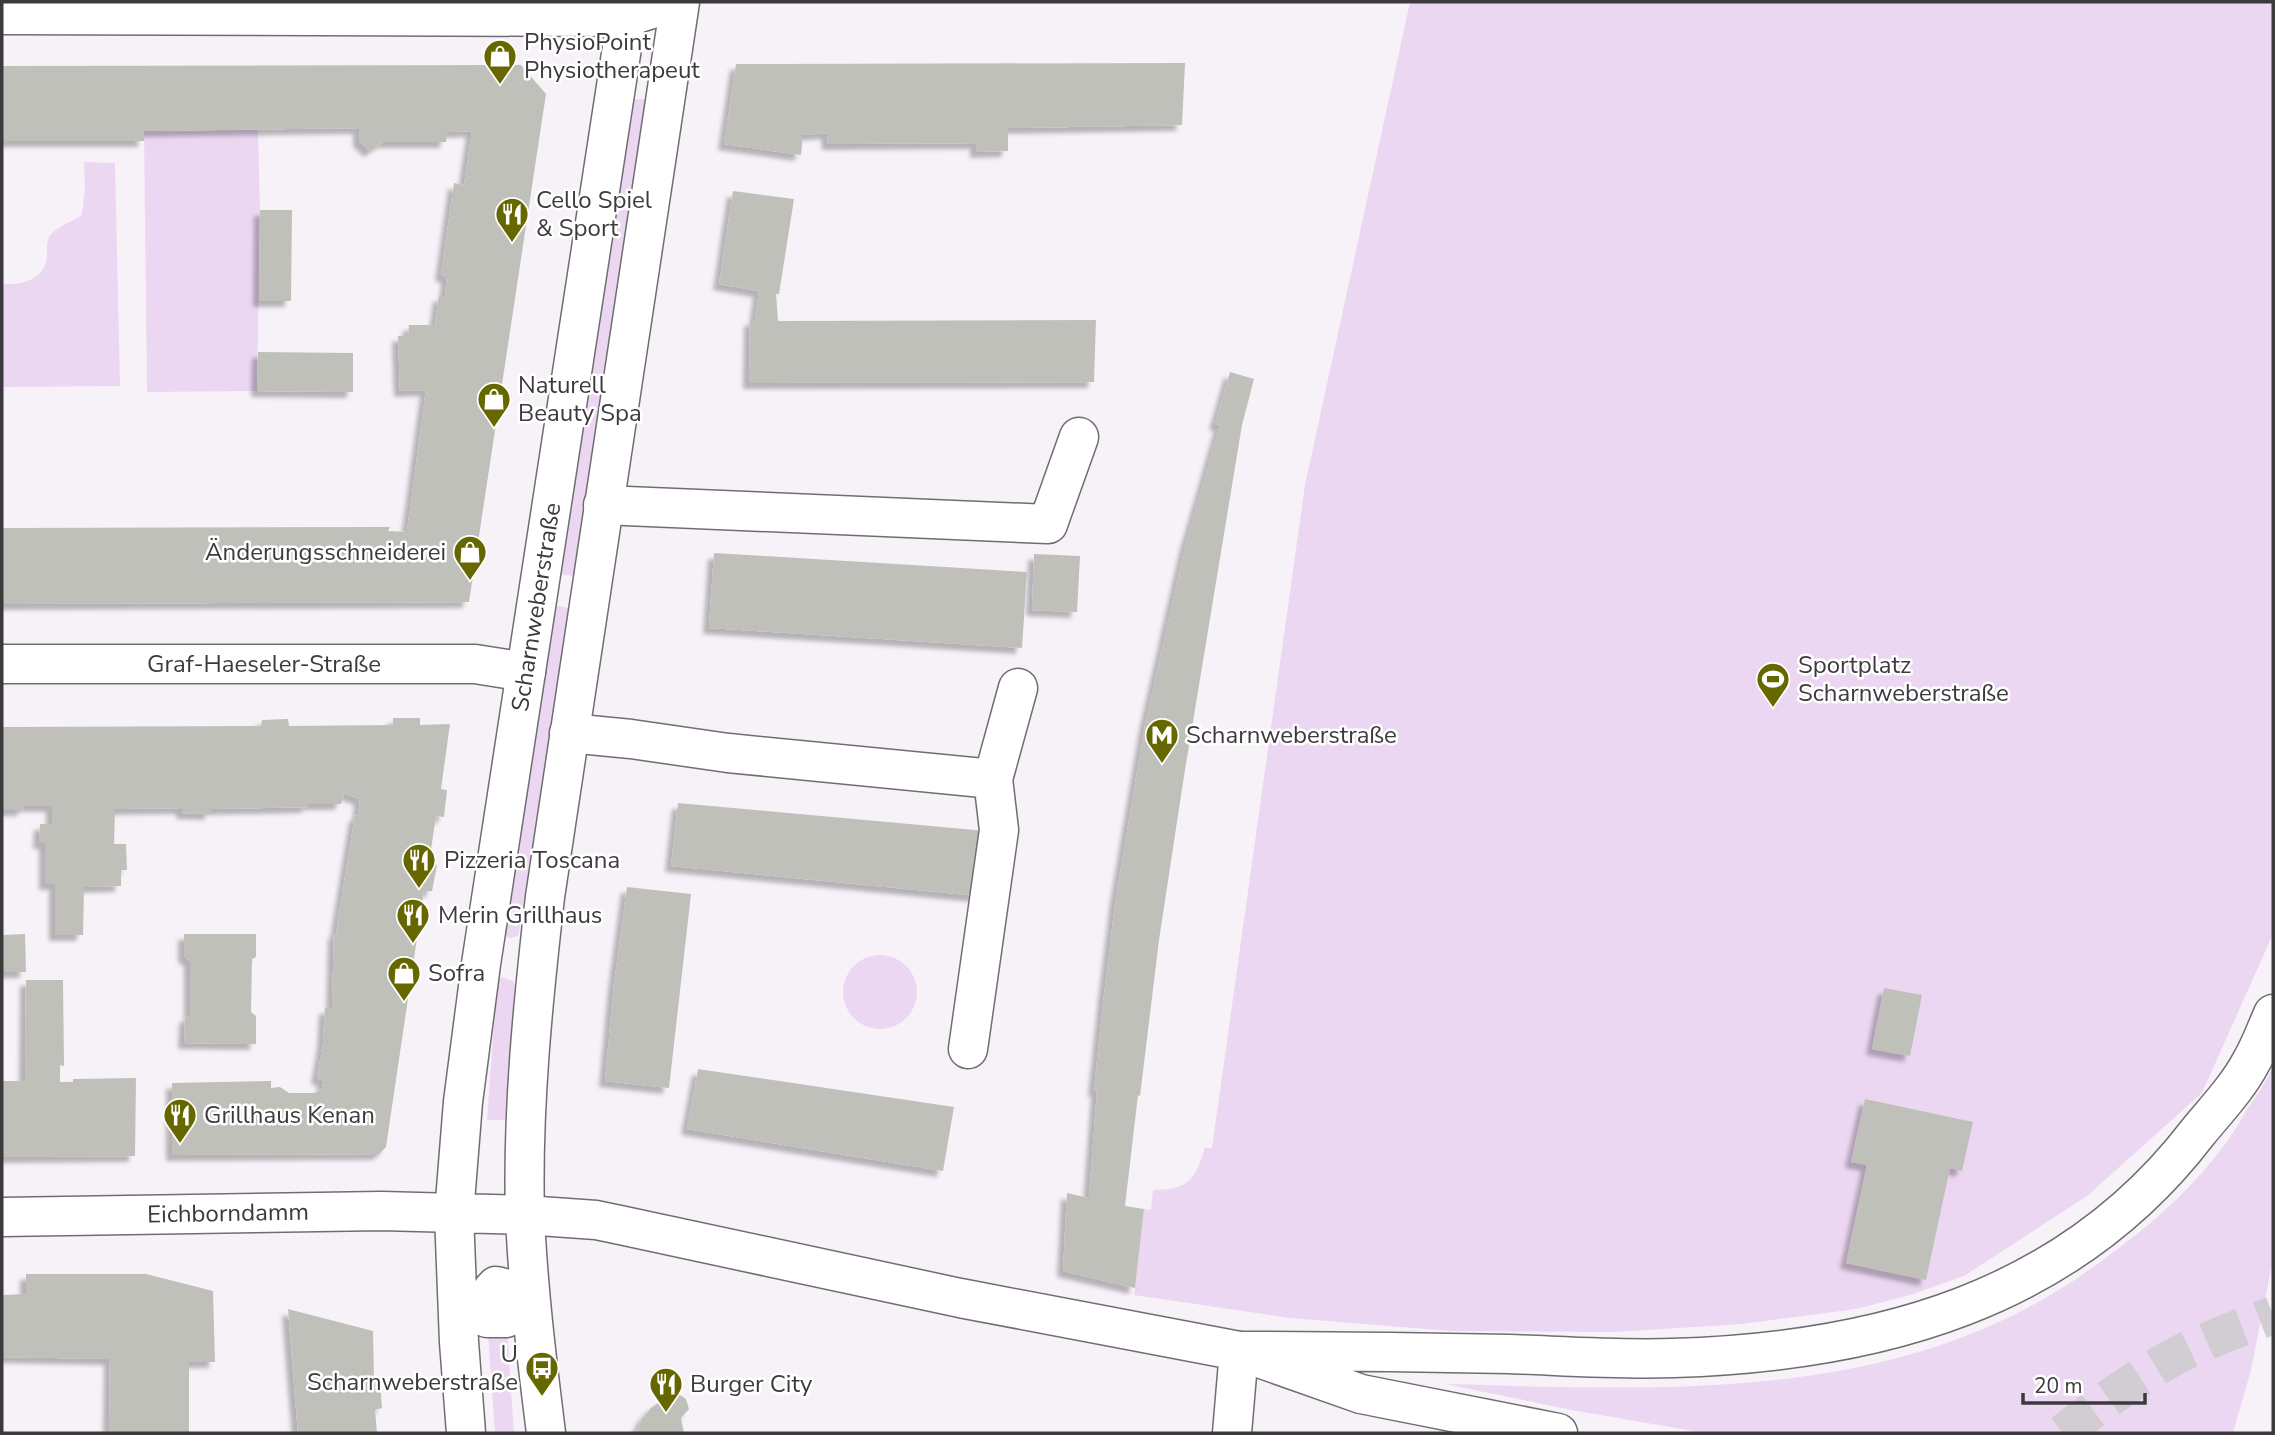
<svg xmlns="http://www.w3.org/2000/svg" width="2275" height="1435" font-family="'Nunito Sans',sans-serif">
	<defs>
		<filter id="shadow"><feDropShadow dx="-6" dy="6" stdDeviation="2" flood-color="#0004"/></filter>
	</defs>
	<rect width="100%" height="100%" fill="#f7f2f8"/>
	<path fill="#ecd7f2" d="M 1410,2 L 2273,2 L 2273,934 L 2202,1093 L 2087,1196 L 1964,1276 L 1910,1295 L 1856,1309 L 1742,1324 L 1615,1332 L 1451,1331 L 1290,1318 L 1134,1295 L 1144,1209 L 1151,1210 L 1153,1190 C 1189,1190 1195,1179 1205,1148 L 1212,1148 L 1305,485 Z
		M 630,99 L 646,99 L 574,576 L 558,574 Z
		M 258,130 L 260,210 L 257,391 L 147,392 L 144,131 Z
		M 84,162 L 115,163 L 120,386 L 2,387 L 2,284 C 18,285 38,282 45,265 C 49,257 45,245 49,237 C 54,228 73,221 82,215 L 85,188 Z
		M 553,605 L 569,608 L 519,932 L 518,936 L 510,938 L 505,936 L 504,930 Z
		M843 992a37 37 0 1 1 74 0a37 37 0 1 1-74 0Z
		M 502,977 L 513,981 L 515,986 L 505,1120 L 487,1120 L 497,983 Z
		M 2273,1067 L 2273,1259 L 2251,1370 L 2233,1433 L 1705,1433 L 1577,1411 L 1445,1384 C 1639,1389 1850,1402 2027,1308 C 2062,1290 2093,1268 2124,1244 C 2160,1217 2195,1184 2222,1148 C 2232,1136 2240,1121 2248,1108 C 2257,1095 2266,1082 2273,1067 Z
		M 487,1318 L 506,1318 L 514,1433 L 495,1433 Z"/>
	<path fill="#c0c0ba" filter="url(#shadow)" d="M 1185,63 L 1182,125 L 1008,128 L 1008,151 L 976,152 L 976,143 L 828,144 L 827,133 L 803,135 L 801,155 L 724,144 L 736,64 Z
		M 521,65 L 546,94 L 469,602 L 2,604 L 2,528 L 390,527 L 388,531 L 407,532 L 426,390 L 400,391 L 398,336 L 408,335 L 409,325 L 435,325 L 439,296 L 445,296 L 447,277 L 441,275 L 454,183 L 464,185 L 472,131 L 447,132 L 446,142 L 383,142 L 370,151 L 359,141 L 359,128 L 144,131 L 144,141 L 2,141 L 2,66 Z
		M 733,191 L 794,199 L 779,294 L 776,294 L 778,321 L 1096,320 L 1094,382 L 749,383 L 750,320 L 755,320 L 759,291 L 719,284 Z
		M 260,210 L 292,210 L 291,301 L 259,301 Z
		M 258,352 L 353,353 L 353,392 L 257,391 Z
		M 1230,372 L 1254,379 L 1242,425 L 1184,776 L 1159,940 L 1140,1096 L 1138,1095 L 1125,1206 L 1144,1209 L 1135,1288 L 1063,1271 L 1067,1193 L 1089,1198 L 1097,1091 L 1094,1090 L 1104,995 L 1116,897 L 1145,725 L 1185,547 L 1220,425 L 1215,424 Z
		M 714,553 L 1027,572 L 1022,648 L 709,628 Z
		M 1034,554 L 1080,556 L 1077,612 L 1032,610 Z
		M 393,718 L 420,718 L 420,725 L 450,724 L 441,789 L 447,790 L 444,817 L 436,816 L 429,863 L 437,865 L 432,891 L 424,891 L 386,1147 L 379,1154 L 172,1155 L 172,1083 L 271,1081 L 271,1088 L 280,1087 L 289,1093 L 315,1093 L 322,1088 L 324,1081 L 317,1078 L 323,1043 L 325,1008 L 332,1008 L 334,933 L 336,933 L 355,815 L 358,816 L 360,799 L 344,793 L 341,804 L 308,804 L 308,807 L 211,809 L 211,814 L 182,813 L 182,808 L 115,809 L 114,844 L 126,844 L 127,870 L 121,870 L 121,886 L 84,887 L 83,935 L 55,935 L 55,884 L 45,884 L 45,843 L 39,843 L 40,824 L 52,824 L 52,806 L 24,806 L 23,810 L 2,810 L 2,727 L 261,726 L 262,720 L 288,719 L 289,726 L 393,725 Z
		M 678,803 L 986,831 L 978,896 L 671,866 Z
		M 627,887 L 691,894 L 669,1088 L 605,1081 L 614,984 Z
		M 25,934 L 26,972 L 2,972 L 2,935 Z
		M 184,934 L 256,934 L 256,957 L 252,959 L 251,1012 L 256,1016 L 256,1044 L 184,1043 L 185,1017 L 190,1016 L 190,961 L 184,956 Z
		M 26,980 L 63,980 L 64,1066 L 60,1065 L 60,1082 L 73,1082 L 73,1079 L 136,1078 L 135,1156 L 2,1157 L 2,1081 L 25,1081 Z
		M 1884,988 L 1922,995 L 1910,1056 L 1872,1049 Z
		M 698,1069 L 954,1107 L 943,1171 L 687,1129 Z
		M 1865,1099 L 1973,1122 L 1962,1171 L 1950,1168 L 1926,1280 L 1846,1263 L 1867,1165 L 1851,1162 Z
		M 26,1274 L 146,1274 L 213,1291 L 215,1362 L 189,1362 L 189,1433 L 109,1433 L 110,1359 L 2,1357 L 2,1295 L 26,1294 Z
		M 288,1309 L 373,1331 L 374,1380 L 380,1380 L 382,1408 L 375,1410 L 377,1433 L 298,1433 Z
		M 680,1395 L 686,1399 L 689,1409 L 681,1418 L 684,1433 L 636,1433 L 642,1419 L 651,1408 L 661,1401 Z"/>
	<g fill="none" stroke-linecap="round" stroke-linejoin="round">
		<path stroke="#d2cdd2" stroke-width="38" stroke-dasharray="38 19" stroke-linecap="butt" d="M 2063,1433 C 2098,1406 2135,1378 2174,1357 C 2206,1340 2240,1328 2273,1315"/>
		<defs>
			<path id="minor" d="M 2,15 L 627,17 L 674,2
				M 603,505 L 1048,524 L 1079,437
				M 2,664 L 475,664 L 526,672
				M 569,733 L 631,739 L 728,753 L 993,779 L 1018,688
				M 968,1049 L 999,830 L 993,779
				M 496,1286 L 504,1288 L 506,1318 L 487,1318 C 486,1306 486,1295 496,1286 Z
				M 1232,1433 L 1239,1351"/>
			<path id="major" d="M 2,1217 L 382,1211 L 525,1215
				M 466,1433 L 459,1342 L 454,1214 L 463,1102 L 481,964 L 629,2
				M 546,1433 C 537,1361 528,1288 525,1216 C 522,1110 533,1002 545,897 L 680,2"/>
			<path id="highway" d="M 525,1215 L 596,1220 L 620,1225 L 960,1298 L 1239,1351 L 1361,1394 L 1558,1433
				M 1239,1351 C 1329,1351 1419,1352 1509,1354 C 1564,1356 1619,1360 1673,1358 C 1877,1352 2069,1301 2198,1132 C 2216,1110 2238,1087 2251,1062 C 2260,1047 2266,1030 2273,1014"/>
		</defs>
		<use href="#minor" stroke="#706d71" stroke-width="41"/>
		<use href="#major" stroke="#706d71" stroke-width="41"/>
		<use href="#highway" stroke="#706d71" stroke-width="41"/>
		<use href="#minor" stroke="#fff" stroke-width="38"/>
		<use href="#major" stroke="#fff" stroke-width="38"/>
		<use href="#highway" stroke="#fff" stroke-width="38"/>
	</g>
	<defs>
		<symbol id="shop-pin" viewBox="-11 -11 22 30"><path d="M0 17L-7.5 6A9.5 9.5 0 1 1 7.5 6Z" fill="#676700" stroke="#fff"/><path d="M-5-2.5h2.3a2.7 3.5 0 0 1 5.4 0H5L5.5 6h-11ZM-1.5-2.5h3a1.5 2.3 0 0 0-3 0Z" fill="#fff"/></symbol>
		<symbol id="restaurant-pin" viewBox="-11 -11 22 30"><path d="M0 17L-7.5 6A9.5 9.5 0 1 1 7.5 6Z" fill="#676700" stroke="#fff"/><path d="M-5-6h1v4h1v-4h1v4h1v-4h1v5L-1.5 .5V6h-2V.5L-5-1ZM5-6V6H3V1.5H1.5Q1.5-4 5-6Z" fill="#fff"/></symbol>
		<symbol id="stadium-pin" viewBox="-11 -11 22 30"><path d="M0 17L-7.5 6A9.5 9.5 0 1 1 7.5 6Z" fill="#676700" stroke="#fff"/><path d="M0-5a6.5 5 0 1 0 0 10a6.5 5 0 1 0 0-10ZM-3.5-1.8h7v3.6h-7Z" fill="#fff"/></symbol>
		<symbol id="metro-pin" viewBox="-11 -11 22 30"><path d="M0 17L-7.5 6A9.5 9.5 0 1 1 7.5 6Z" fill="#676700" stroke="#fff"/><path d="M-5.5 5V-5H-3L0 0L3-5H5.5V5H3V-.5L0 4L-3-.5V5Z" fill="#fff"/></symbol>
		<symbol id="bus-pin" viewBox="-11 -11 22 30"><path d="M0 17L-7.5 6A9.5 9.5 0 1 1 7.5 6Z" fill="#676700" stroke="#fff"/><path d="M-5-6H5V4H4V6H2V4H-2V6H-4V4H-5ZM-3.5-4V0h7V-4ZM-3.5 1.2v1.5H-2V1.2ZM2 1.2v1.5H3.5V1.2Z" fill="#fff"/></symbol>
	</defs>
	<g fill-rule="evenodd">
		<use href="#shop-pin" x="481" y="37" width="38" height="52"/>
		<use href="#restaurant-pin" x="493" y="195" width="38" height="52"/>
		<use href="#shop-pin" x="475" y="380" width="38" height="52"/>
		<use href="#shop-pin" x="451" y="533" width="38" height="52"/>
		<use href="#stadium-pin" x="1754" y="660" width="38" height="52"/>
		<use href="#metro-pin" x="1143" y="716" width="38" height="52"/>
		<use href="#restaurant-pin" x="400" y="841" width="38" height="52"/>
		<use href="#restaurant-pin" x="394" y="896" width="38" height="52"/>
		<use href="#shop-pin" x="385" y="954" width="38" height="52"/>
		<use href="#restaurant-pin" x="161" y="1096" width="38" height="52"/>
		<use href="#bus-pin" x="523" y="1349" width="38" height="52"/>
		<use href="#restaurant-pin" x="647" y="1365" width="38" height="52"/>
	</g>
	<g text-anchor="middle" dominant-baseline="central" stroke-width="5" stroke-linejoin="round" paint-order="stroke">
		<g font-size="24" fill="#3c3a3c" stroke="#fff" text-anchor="start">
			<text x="524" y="42">PhysioPoint<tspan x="524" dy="28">Physiotherapeut</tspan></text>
			<text x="536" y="200">Cello Spiel<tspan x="536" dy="28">&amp; Sport</tspan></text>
			<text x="518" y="385">Naturell<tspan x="518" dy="28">Beauty Spa</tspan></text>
			<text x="446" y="552" text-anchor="end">Änderungsschneiderei</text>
			<text x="1798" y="665">Sportplatz<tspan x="1798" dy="28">Scharnweberstraße</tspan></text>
			<text x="1186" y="735">Scharnweberstraße</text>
			<text x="444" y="860">Pizzeria Toscana</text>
			<text x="438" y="915">Merin Grillhaus</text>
			<text x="428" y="973">Sofra</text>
			<text x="204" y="1115">Grillhaus Kenan</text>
			<text x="518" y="1354" text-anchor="end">U<tspan x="518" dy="28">Scharnweberstraße</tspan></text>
			<text x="690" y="1384">Burger City</text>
		</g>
		<g font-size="24" fill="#3c3a3c" stroke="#fff">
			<text transform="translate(536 607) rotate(-81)">Scharnweberstraße</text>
			<text x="264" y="664">Graf-Haeseler-Straße</text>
			<text transform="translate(228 1213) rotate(-1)">Eichborndamm</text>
		</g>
	</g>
	<rect width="2275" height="1435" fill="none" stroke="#3c3a3c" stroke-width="7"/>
	<path d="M2023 1393v10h122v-10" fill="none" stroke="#3c3a3c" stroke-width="3.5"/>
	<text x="2034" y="1393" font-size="21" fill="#3c3a3c" stroke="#ffffff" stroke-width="5" paint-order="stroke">20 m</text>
</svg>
